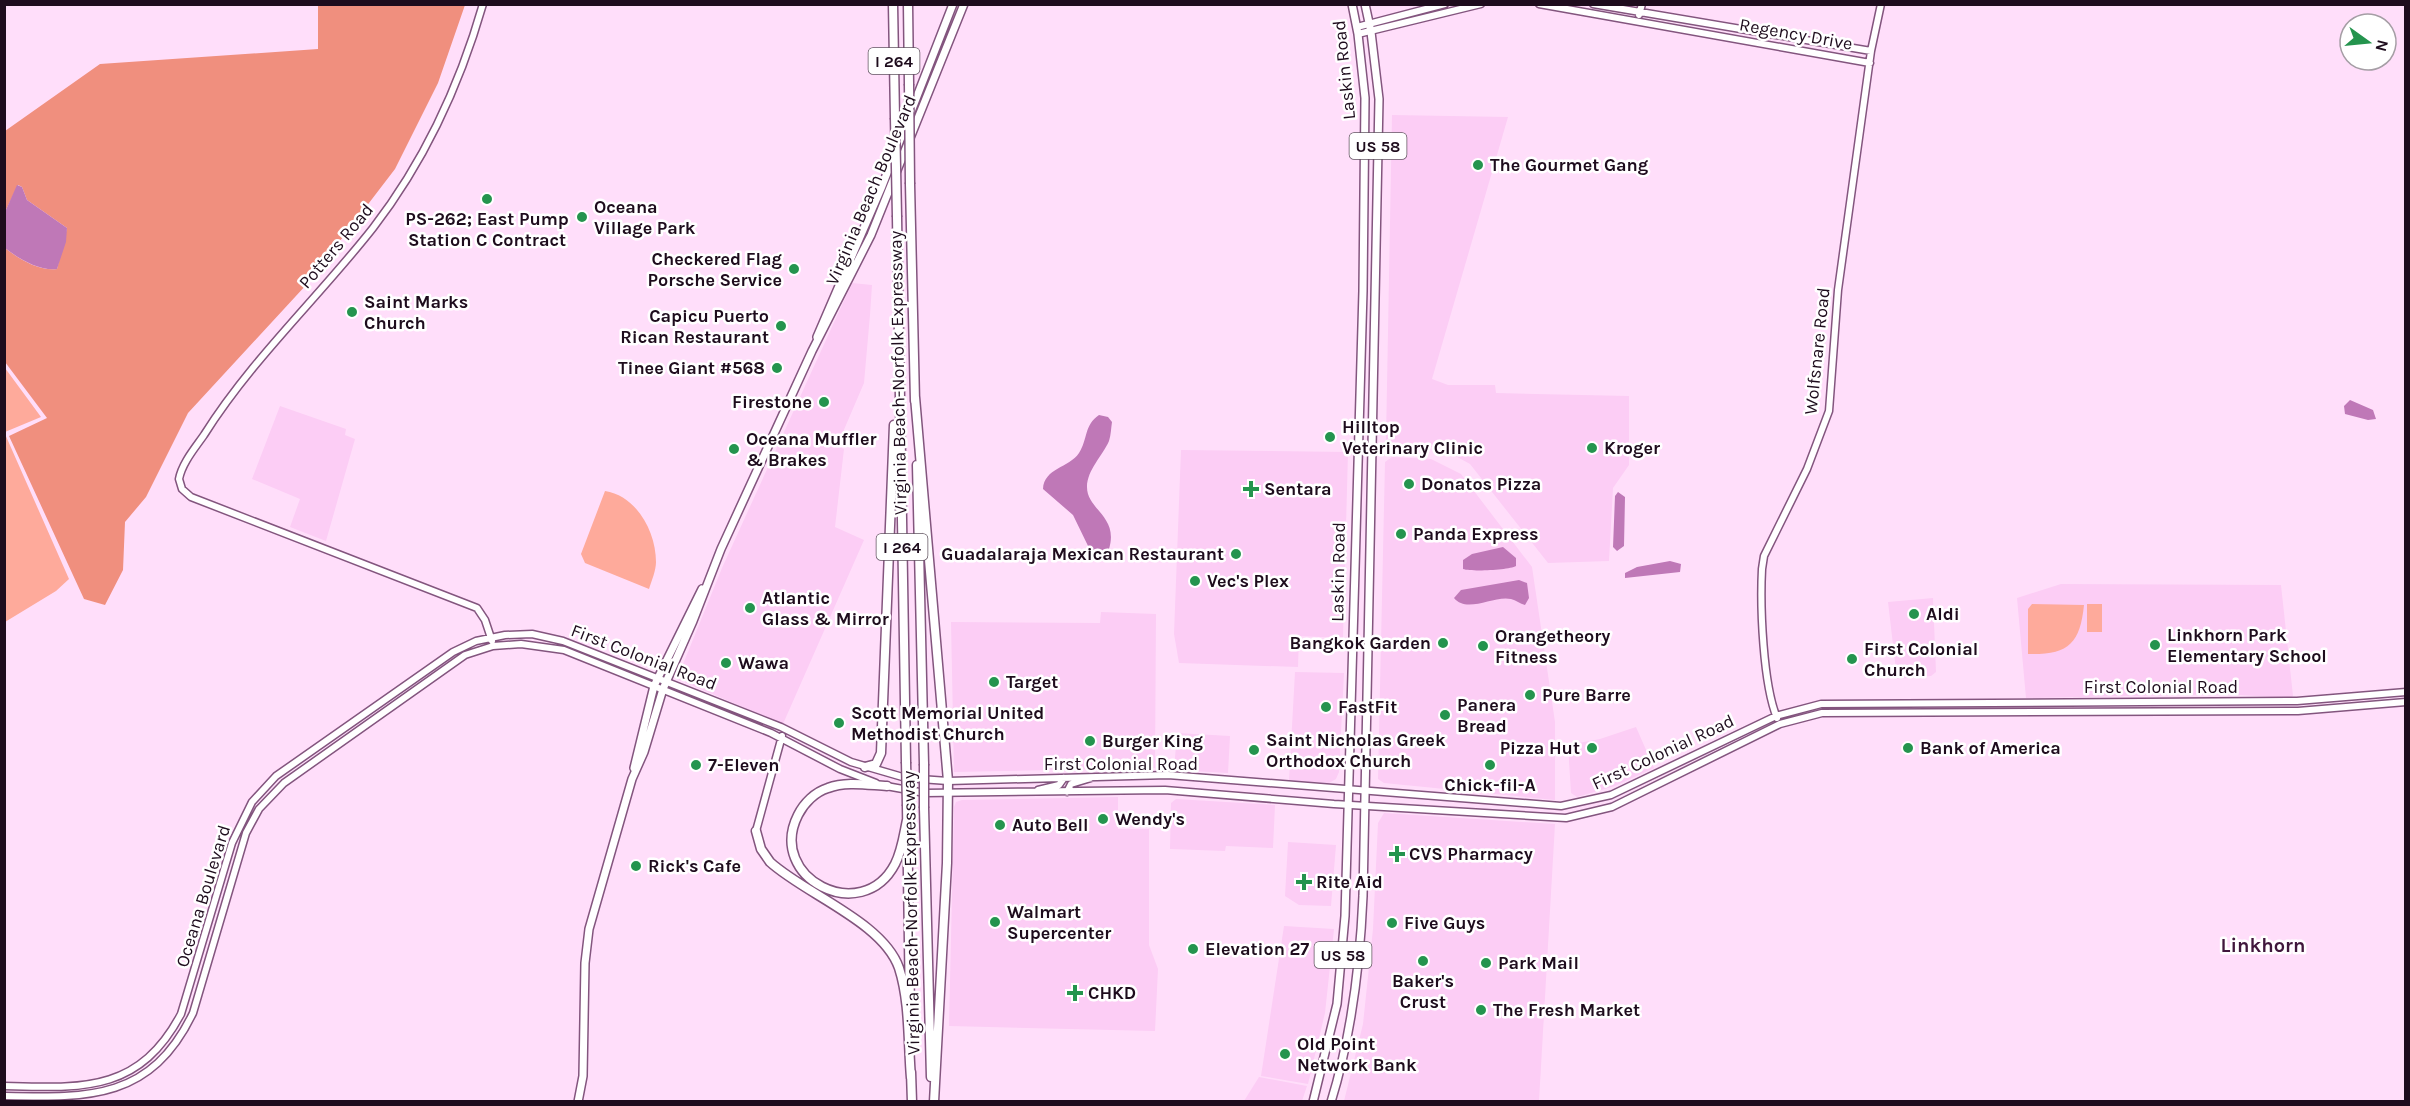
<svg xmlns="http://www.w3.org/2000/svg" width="2410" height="1106" font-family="Karla,sans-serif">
	<rect width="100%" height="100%" fill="#ffdefa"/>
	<path fill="#fccdf5" d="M 1392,115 L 1508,117 L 1432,379 L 1448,385 L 1495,385 L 1496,393 L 1629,396 L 1629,465 L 1613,488 L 1609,561 L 1548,563 L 1470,464 L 1441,448 L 1393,443 L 1386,440 Z
		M 852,283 L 872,285 L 870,315 L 864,383 L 837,446 L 844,449 L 835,527 L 864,540 L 783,724 L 677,679 L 722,568 Z
		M 280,406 L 346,429 L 345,435 L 355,439 L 326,541 L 290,527 L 300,499 L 252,479 Z
		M 1181,450 L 1348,452 L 1343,638 L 1299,636 L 1298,667 L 1179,663 L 1174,634 Z
		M 1392,457 L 1431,459 L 1461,474 L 1532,567 L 1555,722 L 1555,800 L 1384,783 L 1378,779 L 1385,462 Z
		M 2061,584 L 2281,585 L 2293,696 L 2290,698 L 2224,694 L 2026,698 L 2017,598 Z
		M 1933,598 L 1936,672 L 1931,676 L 1897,679 L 1888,602 Z
		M 1101,612 L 1156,614 L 1155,768 L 954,772 L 951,622 L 1100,623 Z
		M 1295,672 L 1344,673 L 1339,772 L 1336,779 L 1329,783 L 1289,781 Z
		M 1636,727 L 1654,768 L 1615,786 L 1577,797 L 1571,793 L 1568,745 L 1600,739 Z
		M 1177,733 L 1230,736 L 1228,773 L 1174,770 Z
		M 1118,797 L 1118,829 L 1149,829 L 1149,945 L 1158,969 L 1155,1031 L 949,1026 L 954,807 L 956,802 L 962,800 Z
		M 1176,799 L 1275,805 L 1273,848 L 1226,846 L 1225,851 L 1170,849 L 1171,803 Z
		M 1384,813 L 1555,824 L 1539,1101 L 1344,1101 L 1363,1024 L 1373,929 L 1378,823 Z
		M 1288,842 L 1336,845 L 1331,906 L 1299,905 L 1285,896 Z
		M 1284,926 L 1334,929 L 1325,1013 L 1308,1084 L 1261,1076 Z
		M 1259,1077 L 1307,1086 L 1302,1101 L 1244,1101 Z"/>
	<path fill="#feaa9b" d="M 5,368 L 41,417 L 5,432 L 4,432 Z
		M 5,434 L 69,579 L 56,591 L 5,622 Z
		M 605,491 C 637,496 656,532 656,562 C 656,570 652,580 649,589 L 585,563 L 581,554 Z
		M 2032,604 L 2084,605 C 2080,644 2068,655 2028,654 L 2028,609 Z
		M 2087,604 L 2102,604 L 2102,632 L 2087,632 Z"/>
	<path fill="#f08f7e" d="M 318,5 L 465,5 L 438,83 L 395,169 L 307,284 L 188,413 L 146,497 L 125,522 L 123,570 L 105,605 L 84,599 L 9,436 L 47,418 L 5,362 L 5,248 C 19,259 38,271 57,269 L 67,228 L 27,200 L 22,187 L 18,185 L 5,212 L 5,131 L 100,64 L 318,49 Z"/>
	<path fill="#bf78b7" d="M 17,185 L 22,187 L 27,200 L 67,228 L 66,242 L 57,269 C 39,271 19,259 5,248 L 5,212 Z
		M 2350,400 L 2373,410 L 2376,419 L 2368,420 L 2345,414 L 2344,406 Z
		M 1099,415 L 1108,417 L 1112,422 C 1111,428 1111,435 1109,441 C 1103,455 1087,470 1087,487 C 1087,510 1119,516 1109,549 L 1096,554 L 1090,550 L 1073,515 L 1043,489 C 1044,468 1069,468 1079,453 C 1088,439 1084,425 1099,415 Z
		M 1618,492 L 1625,497 L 1624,546 L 1617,551 L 1613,547 L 1615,496 Z
		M 1503,547 L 1516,558 L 1516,566 C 1509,570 1472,572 1463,569 L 1463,560 L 1472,554 Z
		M 1670,561 L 1681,564 L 1680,572 L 1625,578 L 1625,573 L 1637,567 Z
		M 1519,580 L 1527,583 L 1529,598 L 1525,605 C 1520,604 1516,600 1511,599 C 1494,595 1467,614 1454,598 L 1461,590 Z"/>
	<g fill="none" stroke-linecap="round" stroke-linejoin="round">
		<defs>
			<path id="secondary" d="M 483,4 C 460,84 424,162 373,228 C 318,298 252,359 204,435 C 195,448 182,463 179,479 L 182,489 L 191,497 L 477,608 L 485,620 L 492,641
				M 1539,4 L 1870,63
				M 1593,4 L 1871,51
				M 1639,15 L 1642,4
				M 1357,27 L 1445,4
				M 1358,34 L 1481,4
				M 1777,718 C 1763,684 1760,607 1762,569 L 1764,556 L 1807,469 L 1829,411 L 1838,290 L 1871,51 L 1881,4
				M 886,786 L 925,793 L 1165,790 L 1334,804 L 1566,818 L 1612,807 L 1780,724 L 1822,713 L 2298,711 L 2406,702
				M 1038,790 L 1059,785 L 1064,778
				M 1067,792 L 1071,784 L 1091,778
				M 756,831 L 782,736
				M 4,1086 C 82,1088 139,1093 181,1014 L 232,843 L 252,802 L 276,776 L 453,652 L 476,641 L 505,635 L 532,634 L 563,641 L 781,727 L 851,762 L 906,778 L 948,781 L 1168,775 L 1561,806 L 1611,795 L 1776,716 L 1821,704 L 2297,701 L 2406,692
				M 4,1096 C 89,1098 151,1100 193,1013 L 246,833 L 259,809 L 284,783 L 465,655 L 493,646 L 521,644 L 564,650 L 771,733 L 840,769 L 876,783"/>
			<path id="primary" d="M 817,337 L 882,186 L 953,4
				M 634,768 L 654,686 L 702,589
				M 578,1102 L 583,1076 L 585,963 L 589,929 L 632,779 L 644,752 L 663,689 L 693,621 L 721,549 L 812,351 L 871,235 L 964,4
				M 1313,1102 L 1337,1004 L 1345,916 L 1363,291 L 1365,98 L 1358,34 L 1352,4
				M 1331,1102 C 1352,1034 1360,966 1363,896 L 1379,99 L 1371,32 L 1365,4"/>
			<path id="highway" d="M 893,4 L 895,118
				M 908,4 L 909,84
				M 910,184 L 915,401
				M 897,217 L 906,762
				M 915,397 L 948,781 L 947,863 L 934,1102
				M 917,465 L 924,764
				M 865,767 L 876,764 L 881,753 L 894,425
				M 887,786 C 868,785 846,781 828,788 C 815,792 804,803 798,815 C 766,878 862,927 895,864 C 902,851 904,834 907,820
				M 907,806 L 910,1011
				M 924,808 L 931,1077
				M 756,831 L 761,849 L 770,862 C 805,894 883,922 899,968 C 910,1002 908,1043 911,1078
				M 911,1072 L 912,1102"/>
		</defs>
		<use href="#secondary" stroke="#83557e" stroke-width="9"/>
		<use href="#primary" stroke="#83557e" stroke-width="10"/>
		<use href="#highway" stroke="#83557e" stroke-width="11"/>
		<use href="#secondary" stroke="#fff" stroke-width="6"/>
		<use href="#primary" stroke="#fff" stroke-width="7"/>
		<use href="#highway" stroke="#fff" stroke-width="8"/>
		<defs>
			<path id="highway-bridge" d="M 909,84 L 910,184
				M 895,118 L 897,217
				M 906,762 L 907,806
				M 924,808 L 924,764"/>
		</defs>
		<use href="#highway-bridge" stroke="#83557e" stroke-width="11" stroke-linecap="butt"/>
		<use href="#highway-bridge" stroke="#fff" stroke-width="8"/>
	</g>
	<g fill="#24944e" stroke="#fff" stroke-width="2">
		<circle cx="1478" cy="165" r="6"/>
		<circle cx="487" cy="199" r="6"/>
		<circle cx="582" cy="217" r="6"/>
		<circle cx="794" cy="269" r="6"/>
		<circle cx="352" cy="312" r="6"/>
		<circle cx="781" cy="326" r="6"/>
		<circle cx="777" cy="368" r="6"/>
		<circle cx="824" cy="402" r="6"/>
		<circle cx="1330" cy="437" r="6"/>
		<circle cx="1592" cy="448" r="6"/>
		<circle cx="734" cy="449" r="6"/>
		<circle cx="1409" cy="484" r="6"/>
		<path d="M1248 480h6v6h6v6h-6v6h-6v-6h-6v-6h6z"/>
		<circle cx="1401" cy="534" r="6"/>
		<circle cx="1236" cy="554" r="6"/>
		<circle cx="1195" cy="581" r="6"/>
		<circle cx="750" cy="608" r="6"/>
		<circle cx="1914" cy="614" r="6"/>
		<circle cx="1443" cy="643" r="6"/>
		<circle cx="2155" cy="645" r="6"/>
		<circle cx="1483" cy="646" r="6"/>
		<circle cx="1852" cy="659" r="6"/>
		<circle cx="726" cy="663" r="6"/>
		<circle cx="994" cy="682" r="6"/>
		<circle cx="1530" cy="695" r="6"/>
		<circle cx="1326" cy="707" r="6"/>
		<circle cx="1445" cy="715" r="6"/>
		<circle cx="839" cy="723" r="6"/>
		<circle cx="1090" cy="741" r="6"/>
		<circle cx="1592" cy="748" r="6"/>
		<circle cx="1908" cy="748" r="6"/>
		<circle cx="1254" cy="750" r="6"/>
		<circle cx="696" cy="765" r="6"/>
		<circle cx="1490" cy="765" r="6"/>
		<circle cx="1103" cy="819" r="6"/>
		<circle cx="1000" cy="825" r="6"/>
		<path d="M1394 845h6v6h6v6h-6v6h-6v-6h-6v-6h6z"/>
		<circle cx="636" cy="866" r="6"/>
		<path d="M1301 873h6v6h6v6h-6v6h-6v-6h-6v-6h6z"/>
		<circle cx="995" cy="922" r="6"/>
		<circle cx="1392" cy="923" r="6"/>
		<circle cx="1193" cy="949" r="6"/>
		<circle cx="1423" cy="961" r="6"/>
		<circle cx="1486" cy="963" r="6"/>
		<path d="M1072 984h6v6h6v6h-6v6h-6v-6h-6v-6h6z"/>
		<circle cx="1481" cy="1010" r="6"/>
		<circle cx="1285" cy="1054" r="6"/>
	</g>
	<g text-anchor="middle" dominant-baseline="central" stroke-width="5" stroke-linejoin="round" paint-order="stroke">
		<g fill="#fff" stroke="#625561" stroke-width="1.5">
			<rect x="868.5" y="48" width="51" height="26" rx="4.5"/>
			<rect x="1349.5" y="133" width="57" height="26" rx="4.5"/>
			<rect x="876.5" y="534" width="51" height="26" rx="4.5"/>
			<rect x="1314.5" y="942" width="57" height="26" rx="4.5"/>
		</g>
		<g font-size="16" font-weight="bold" fill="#1e0c1d">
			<text x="894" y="61">I 264</text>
			<text x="1378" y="146">US 58</text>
			<text x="902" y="547">I 264</text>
			<text x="1343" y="955">US 58</text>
		</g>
		<g font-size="18" fill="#1e0c1d" stroke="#fff">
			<text transform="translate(1796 34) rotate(10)">Regency Drive</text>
			<text transform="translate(1344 70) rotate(-96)">Laskin Road</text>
			<text transform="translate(871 190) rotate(-67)">Virginia Beach Boulevard</text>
			<text transform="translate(336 246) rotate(-50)">Potters Road</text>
			<text transform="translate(1817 351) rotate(-84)">Wolfsnare Road</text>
			<text transform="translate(898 373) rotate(-91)">Virginia Beach-Norfolk Expressway</text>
			<text transform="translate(1338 572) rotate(-89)">Laskin Road</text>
			<text transform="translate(644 657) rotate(21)">First Colonial Road</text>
			<text x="2161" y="687">First Colonial Road</text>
			<text transform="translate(1663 752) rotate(-25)">First Colonial Road</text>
			<text x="1121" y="764">First Colonial Road</text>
			<text transform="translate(203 896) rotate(-73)">Oceana Boulevard</text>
			<text transform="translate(911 913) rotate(-91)">Virginia Beach-Norfolk Expressway</text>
		</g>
		<g font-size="18" font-weight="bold" fill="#1e0c1d" stroke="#fff" text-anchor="start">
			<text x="1490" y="165">The Gourmet Gang</text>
			<text x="594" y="207">Oceana<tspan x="594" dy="21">Village Park</tspan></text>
			<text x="487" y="219" text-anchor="middle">PS-262; East Pump<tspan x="487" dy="21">Station C Contract</tspan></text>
			<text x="782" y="259" text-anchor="end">Checkered Flag<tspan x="782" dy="21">Porsche Service</tspan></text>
			<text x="364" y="302">Saint Marks<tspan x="364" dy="21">Church</tspan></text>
			<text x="769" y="316" text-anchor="end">Capicu Puerto<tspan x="769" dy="21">Rican Restaurant</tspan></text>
			<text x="765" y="368" text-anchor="end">Tinee Giant #568</text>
			<text x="812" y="402" text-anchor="end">Firestone</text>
			<text x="1342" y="427">Hilltop<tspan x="1342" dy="21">Veterinary Clinic</tspan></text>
			<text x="746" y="439">Oceana Muffler<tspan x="746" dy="21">&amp; Brakes</tspan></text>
			<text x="1604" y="448">Kroger</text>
			<text x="1421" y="484">Donatos Pizza</text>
			<text x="1264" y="489">Sentara</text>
			<text x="1413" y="534">Panda Express</text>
			<text x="1224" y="554" text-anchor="end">Guadalaraja Mexican Restaurant</text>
			<text x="1207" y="581">Vec's Plex</text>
			<text x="762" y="598">Atlantic<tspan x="762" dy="21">Glass &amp; Mirror</tspan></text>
			<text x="1926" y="614">Aldi</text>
			<text x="2167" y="635">Linkhorn Park<tspan x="2167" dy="21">Elementary School</tspan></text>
			<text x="1495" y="636">Orangetheory<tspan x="1495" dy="21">Fitness</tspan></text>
			<text x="1431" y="643" text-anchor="end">Bangkok Garden</text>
			<text x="1864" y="649">First Colonial<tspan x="1864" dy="21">Church</tspan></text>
			<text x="738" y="663">Wawa</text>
			<text x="1006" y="682">Target</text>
			<text x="1542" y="695">Pure Barre</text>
			<text x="1457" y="705">Panera<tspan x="1457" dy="21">Bread</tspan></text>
			<text x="1338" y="707">FastFit</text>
			<text x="851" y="713">Scott Memorial United<tspan x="851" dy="21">Methodist Church</tspan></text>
			<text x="1266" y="740">Saint Nicholas Greek<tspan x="1266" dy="21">Orthodox Church</tspan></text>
			<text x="1102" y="741">Burger King</text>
			<text x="1580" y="748" text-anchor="end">Pizza Hut</text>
			<text x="1920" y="748">Bank of America</text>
			<text x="708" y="765">7-Eleven</text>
			<text x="1490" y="785" text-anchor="middle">Chick-fil-A</text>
			<text x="1115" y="819">Wendy's</text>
			<text x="1012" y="825">Auto Bell</text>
			<text x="1409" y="854">CVS Pharmacy</text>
			<text x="648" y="866">Rick's Cafe</text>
			<text x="1316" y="882">Rite Aid</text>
			<text x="1007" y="912">Walmart<tspan x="1007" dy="21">Supercenter</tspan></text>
			<text x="1404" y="923">Five Guys</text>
			<text x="1205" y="949">Elevation 27</text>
			<text x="1498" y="963">Park Mail</text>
			<text x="1423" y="981" text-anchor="middle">Baker's<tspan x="1423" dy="21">Crust</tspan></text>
			<text x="1088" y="993">CHKD</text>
			<text x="1493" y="1010">The Fresh Market</text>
			<text x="1297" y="1044">Old Point<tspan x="1297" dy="21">Network Bank</tspan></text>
		</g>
		<g font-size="20" font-weight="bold" fill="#40173c" stroke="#fff">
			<text x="2263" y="945">Linkhorn</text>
		</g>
	</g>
	<rect width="2410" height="1106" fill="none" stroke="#1e0c1d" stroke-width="12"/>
	<g transform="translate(2368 42) rotate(105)"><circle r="28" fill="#ffffff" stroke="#a59ea5" stroke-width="1.5"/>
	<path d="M0-4.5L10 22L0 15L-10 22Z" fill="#24944e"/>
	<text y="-9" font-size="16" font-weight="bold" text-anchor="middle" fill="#1e0c1d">N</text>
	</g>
</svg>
